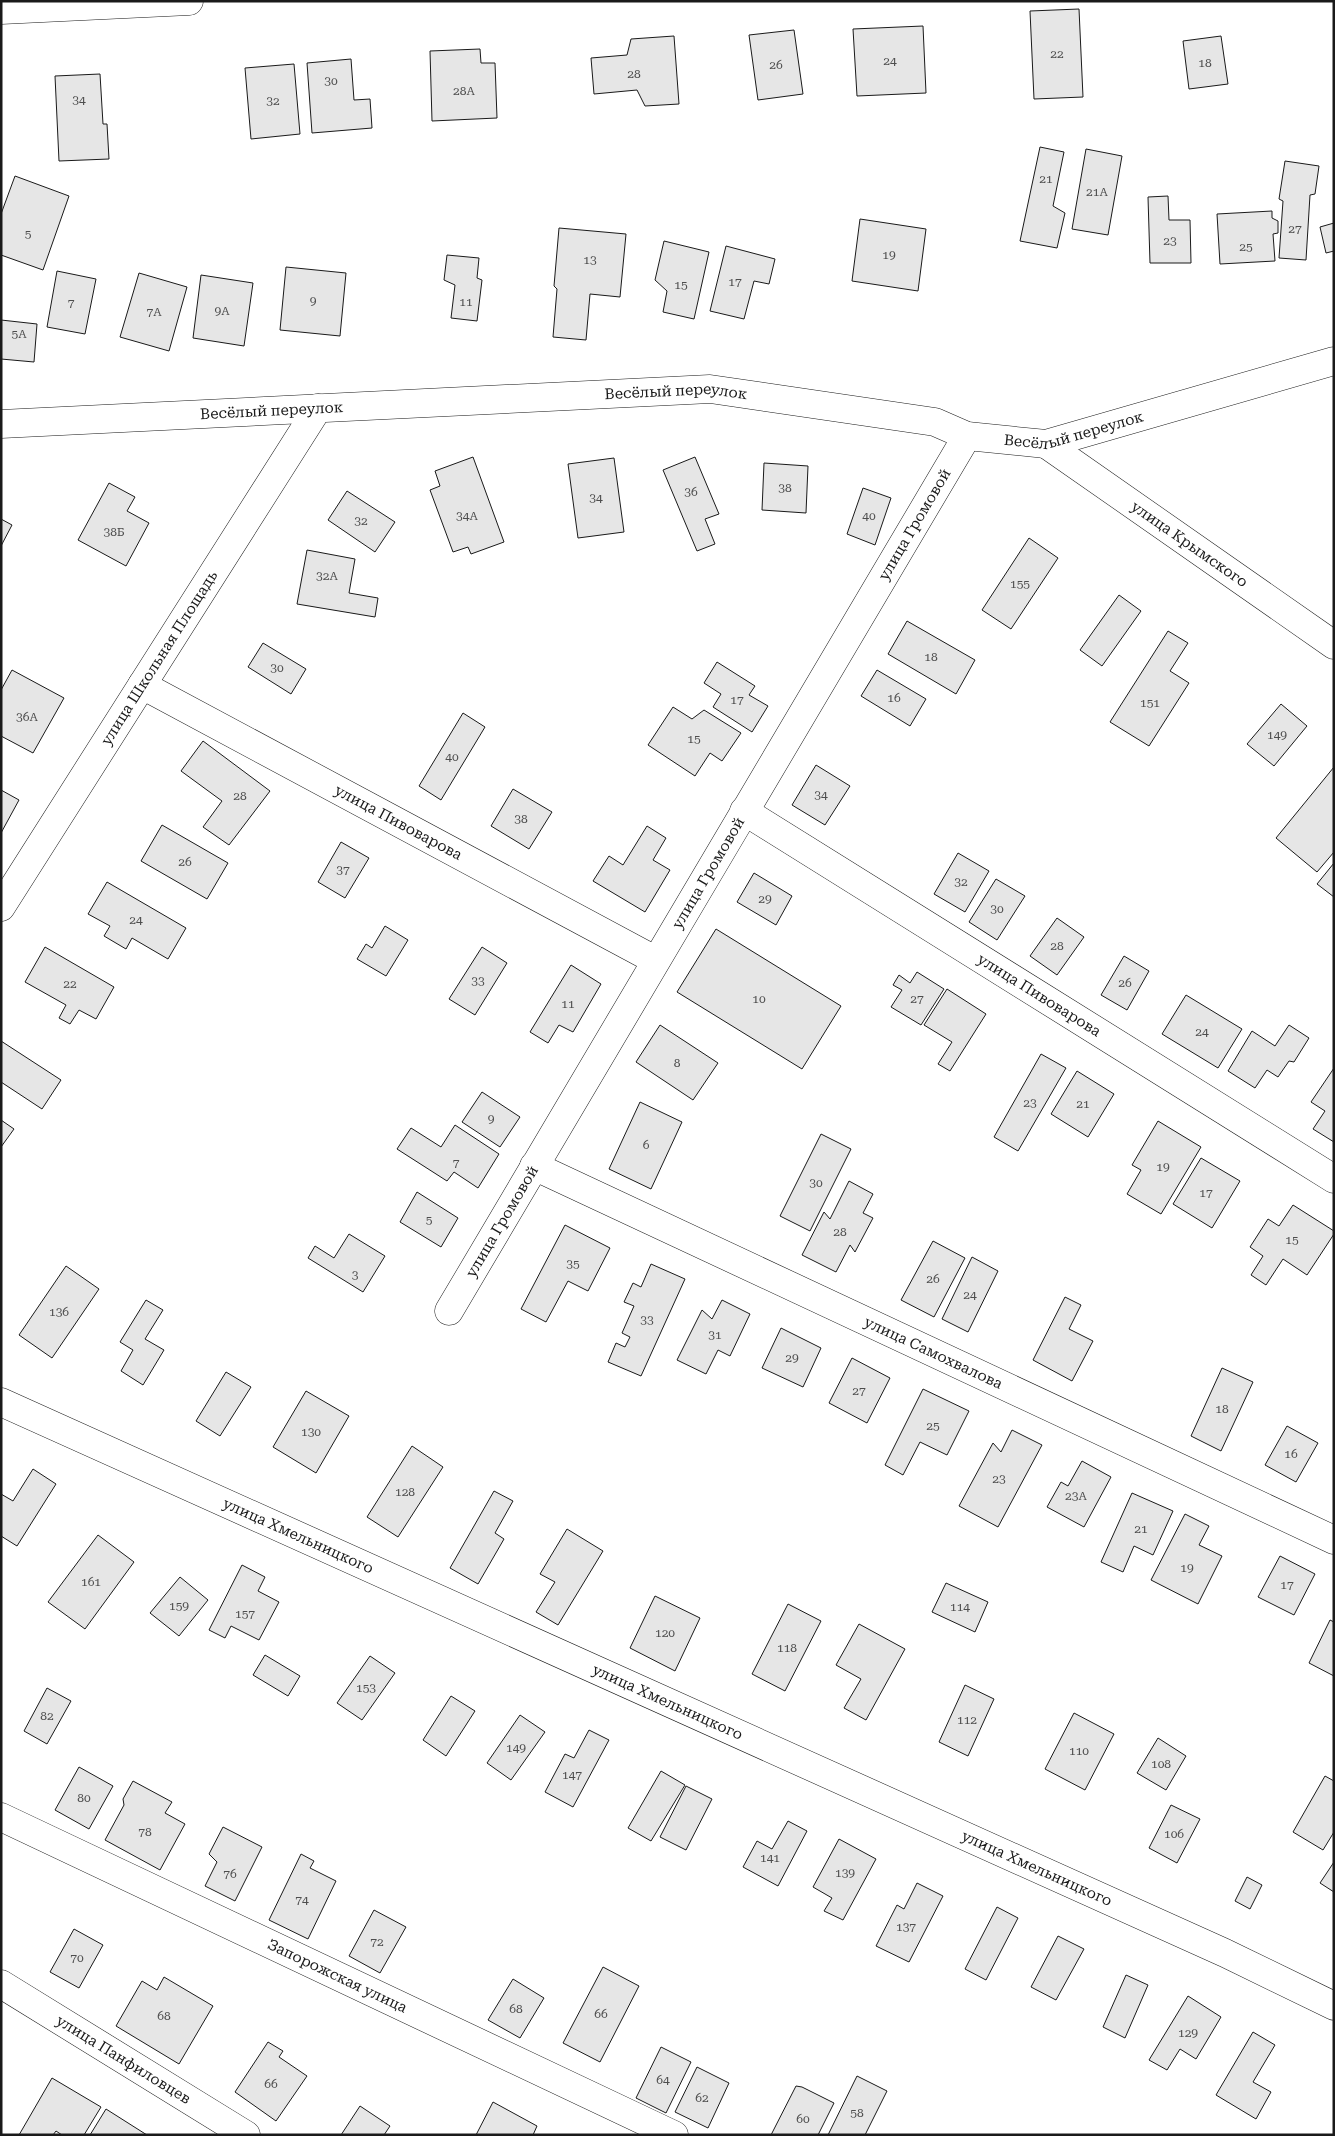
<svg xmlns="http://www.w3.org/2000/svg" width="1335" height="2136" font-family="'Roboto Serif',serif">
	<rect width="100%" height="100%" fill="#fff"/>
	<path fill="#e6e6e6" stroke="#1a1a1a" d="M 1079,9 L 1083,97 L 1034,99 L 1030,11 Z
		M 923,26 L 926,93 L 857,96 L 853,29 Z
		M 794,30 L 803,94 L 758,100 L 749,35 Z
		M 674,36 L 679,104 L 645,106 L 637,90 L 594,94 L 591,58 L 627,55 L 631,39 Z
		M 1221,36 L 1228,84 L 1189,89 L 1183,41 Z
		M 480,49 L 481,63 L 495,63 L 497,118 L 432,121 L 430,51 Z
		M 351,59 L 354,100 L 370,99 L 372,128 L 312,133 L 307,63 Z
		M 294,64 L 300,134 L 251,139 L 245,68 Z
		M 100,74 L 103,124 L 107,124 L 109,159 L 59,161 L 55,76 Z
		M 1040,147 L 1064,152 L 1053,206 L 1065,213 L 1057,248 L 1020,241 Z
		M 1086,149 L 1122,156 L 1108,235 L 1072,229 Z
		M 1285,161 L 1319,166 L 1315,194 L 1310,195 L 1306,260 L 1279,258 L 1283,201 L 1279,199 Z
		M 15,176 L 69,196 L 43,270 L 1,255 L 1,214 Z
		M 1168,196 L 1169,220 L 1190,220 L 1191,263 L 1150,263 L 1148,197 Z
		M 1272,211 L 1272,218 L 1278,221 L 1278,233 L 1273,234 L 1275,261 L 1220,264 L 1217,214 Z
		M 860,219 L 926,229 L 918,291 L 852,281 Z
		M 1334,223 L 1334,251 L 1326,253 L 1320,227 Z
		M 559,228 L 626,234 L 620,297 L 590,294 L 586,340 L 553,337 L 557,289 L 554,286 Z
		M 664,241 L 709,252 L 694,319 L 663,312 L 667,291 L 655,280 Z
		M 726,246 L 775,259 L 769,284 L 754,281 L 744,319 L 710,311 Z
		M 447,255 L 479,258 L 477,278 L 482,280 L 477,321 L 451,318 L 455,285 L 444,280 Z
		M 286,267 L 346,273 L 340,336 L 280,330 Z
		M 57,271 L 96,279 L 85,334 L 47,327 Z
		M 139,273 L 187,287 L 169,351 L 120,337 Z
		M 201,275 L 253,283 L 244,346 L 193,338 Z
		M 1,320 L 37,324 L 34,362 L 1,359 Z
		M 473,457 L 504,542 L 471,554 L 468,547 L 453,552 L 430,490 L 440,486 L 435,471 Z
		M 695,457 L 719,514 L 705,519 L 715,544 L 697,551 L 663,470 Z
		M 614,458 L 624,532 L 578,538 L 568,464 Z
		M 764,463 L 808,466 L 806,513 L 762,510 Z
		M 109,483 L 135,497 L 127,511 L 149,523 L 126,566 L 78,540 Z
		M 863,488 L 891,498 L 875,545 L 847,534 Z
		M 347,491 L 395,522 L 375,552 L 328,520 Z
		M 1,519 L 12,525 L 1,546 Z
		M 1029,538 L 1058,558 L 1011,629 L 982,610 Z
		M 307,550 L 355,559 L 349,593 L 378,598 L 375,617 L 297,604 Z
		M 1119,595 L 1141,611 L 1102,666 L 1080,650 Z
		M 907,621 L 975,660 L 956,694 L 888,654 Z
		M 1168,631 L 1188,643 L 1170,671 L 1189,683 L 1149,746 L 1110,722 Z
		M 263,643 L 306,669 L 291,694 L 248,667 Z
		M 717,662 L 755,686 L 749,695 L 768,706 L 752,732 L 713,707 L 721,694 L 704,683 Z
		M 12,670 L 64,698 L 33,753 L 1,736 L 1,690 Z
		M 877,670 L 926,699 L 910,726 L 861,696 Z
		M 1281,704 L 1307,726 L 1274,766 L 1247,744 Z
		M 673,707 L 692,719 L 704,710 L 741,733 L 722,761 L 710,753 L 695,776 L 648,745 Z
		M 463,713 L 485,727 L 441,800 L 419,786 Z
		M 203,741 L 270,791 L 229,845 L 203,827 L 222,801 L 181,771 Z
		M 816,765 L 850,786 L 825,825 L 792,805 Z
		M 1334,767 L 1334,852 L 1317,872 L 1276,838 Z
		M 513,789 L 552,812 L 529,849 L 491,826 Z
		M 1,790 L 19,800 L 1,833 Z
		M 162,825 L 228,863 L 207,899 L 141,861 Z
		M 647,826 L 666,838 L 653,860 L 670,870 L 645,912 L 593,881 L 609,856 L 623,865 Z
		M 341,842 L 369,858 L 345,898 L 318,882 Z
		M 958,853 L 989,871 L 965,912 L 934,894 Z
		M 1334,863 L 1334,897 L 1317,884 Z
		M 754,873 L 792,896 L 776,925 L 737,902 Z
		M 996,879 L 1025,896 L 997,940 L 969,922 Z
		M 107,882 L 186,928 L 168,959 L 132,938 L 126,949 L 104,936 L 110,926 L 88,914 Z
		M 1057,918 L 1084,937 L 1057,975 L 1030,956 Z
		M 385,926 L 408,940 L 386,976 L 357,959 L 366,944 L 372,948 Z
		M 716,929 L 841,1006 L 802,1069 L 677,992 Z
		M 45,947 L 114,987 L 96,1019 L 79,1010 L 70,1024 L 59,1018 L 66,1005 L 25,982 Z
		M 482,947 L 507,963 L 475,1015 L 449,999 Z
		M 1124,956 L 1149,971 L 1127,1010 L 1101,995 Z
		M 571,965 L 601,984 L 573,1032 L 559,1025 L 548,1043 L 530,1032 Z
		M 917,972 L 944,989 L 921,1025 L 891,1007 L 902,990 L 893,985 L 899,975 L 910,983 Z
		M 947,989 L 986,1014 L 950,1071 L 938,1064 L 952,1042 L 924,1025 Z
		M 1186,995 L 1242,1029 L 1218,1068 L 1162,1034 Z
		M 660,1025 L 718,1063 L 693,1100 L 636,1062 Z
		M 1289,1025 L 1309,1038 L 1294,1062 L 1289,1061 L 1278,1077 L 1267,1070 L 1255,1088 L 1228,1071 L 1252,1031 L 1275,1046 Z
		M 1,1041 L 61,1080 L 42,1109 L 1,1082 Z
		M 1041,1054 L 1066,1068 L 1018,1151 L 994,1137 Z
		M 1334,1068 L 1334,1142 L 1313,1129 L 1325,1111 L 1311,1102 Z
		M 1077,1071 L 1114,1094 L 1088,1137 L 1051,1114 Z
		M 482,1092 L 520,1117 L 500,1147 L 462,1122 Z
		M 640,1102 L 682,1122 L 651,1189 L 609,1169 Z
		M 1,1120 L 14,1129 L 1,1147 Z
		M 1158,1121 L 1201,1147 L 1161,1214 L 1127,1194 L 1141,1170 L 1132,1165 Z
		M 455,1125 L 499,1154 L 478,1188 L 454,1172 L 447,1181 L 397,1149 L 411,1128 L 441,1147 Z
		M 821,1134 L 851,1149 L 810,1231 L 780,1216 Z
		M 1201,1158 L 1240,1181 L 1212,1228 L 1173,1204 Z
		M 849,1181 L 873,1194 L 863,1213 L 873,1218 L 855,1252 L 850,1245 L 836,1272 L 802,1255 L 824,1212 L 830,1219 Z
		M 417,1192 L 458,1218 L 441,1247 L 400,1222 Z
		M 1293,1205 L 1334,1231 L 1334,1234 L 1307,1275 L 1283,1259 L 1266,1285 L 1251,1275 L 1263,1256 L 1250,1247 L 1268,1219 L 1279,1226 Z
		M 565,1225 L 610,1248 L 588,1291 L 568,1281 L 546,1322 L 521,1309 Z
		M 349,1234 L 385,1256 L 363,1292 L 308,1258 L 315,1246 L 334,1258 Z
		M 933,1241 L 965,1258 L 934,1317 L 901,1300 Z
		M 972,1257 L 998,1271 L 968,1332 L 942,1319 Z
		M 651,1264 L 685,1279 L 641,1376 L 608,1362 L 616,1343 L 625,1347 L 630,1337 L 622,1333 L 634,1306 L 624,1302 L 633,1283 L 641,1287 Z
		M 66,1266 L 99,1289 L 52,1358 L 19,1335 Z
		M 1065,1297 L 1081,1305 L 1069,1329 L 1093,1341 L 1072,1381 L 1033,1360 Z
		M 146,1300 L 163,1310 L 145,1339 L 164,1350 L 143,1385 L 121,1371 L 133,1350 L 120,1342 Z
		M 722,1300 L 750,1314 L 730,1356 L 718,1350 L 706,1374 L 677,1360 L 702,1310 L 712,1319 Z
		M 781,1328 L 821,1348 L 803,1387 L 762,1368 Z
		M 852,1358 L 890,1378 L 867,1423 L 829,1403 Z
		M 1222,1368 L 1253,1382 L 1221,1451 L 1191,1436 Z
		M 226,1372 L 251,1387 L 220,1436 L 196,1421 Z
		M 923,1389 L 969,1411 L 947,1455 L 920,1442 L 903,1475 L 885,1465 Z
		M 306,1391 L 349,1416 L 316,1473 L 273,1447 Z
		M 1287,1426 L 1318,1443 L 1296,1482 L 1265,1465 Z
		M 1012,1430 L 1042,1445 L 998,1527 L 959,1506 L 993,1443 L 1001,1452 Z
		M 412,1446 L 443,1467 L 398,1537 L 367,1517 Z
		M 1082,1461 L 1111,1477 L 1084,1527 L 1047,1507 L 1061,1482 L 1068,1486 Z
		M 33,1469 L 56,1484 L 17,1546 L 1,1536 L 1,1494 L 13,1501 Z
		M 494,1491 L 513,1501 L 495,1533 L 504,1539 L 478,1584 L 450,1568 Z
		M 1132,1493 L 1173,1511 L 1153,1555 L 1134,1546 L 1123,1572 L 1101,1562 Z
		M 1185,1514 L 1209,1526 L 1199,1545 L 1222,1556 L 1198,1604 L 1151,1580 Z
		M 567,1529 L 603,1551 L 558,1625 L 536,1612 L 555,1582 L 540,1574 Z
		M 98,1535 L 134,1562 L 85,1629 L 48,1602 Z
		M 1280,1556 L 1315,1574 L 1294,1615 L 1258,1597 Z
		M 242,1565 L 265,1577 L 258,1591 L 279,1602 L 259,1640 L 231,1626 L 225,1638 L 209,1630 Z
		M 180,1577 L 208,1600 L 179,1636 L 150,1613 Z
		M 946,1583 L 988,1602 L 975,1632 L 932,1612 Z
		M 655,1596 L 700,1618 L 675,1671 L 630,1648 Z
		M 788,1604 L 821,1621 L 785,1691 L 752,1674 Z
		M 1330,1620 L 1334,1622 L 1334,1676 L 1309,1663 Z
		M 859,1624 L 905,1649 L 866,1720 L 844,1708 L 861,1679 L 836,1665 Z
		M 265,1655 L 300,1676 L 288,1696 L 253,1675 Z
		M 370,1656 L 395,1673 L 362,1720 L 337,1703 Z
		M 965,1685 L 994,1699 L 968,1756 L 939,1742 Z
		M 47,1688 L 71,1701 L 47,1744 L 24,1731 Z
		M 451,1696 L 475,1711 L 446,1756 L 423,1740 Z
		M 1074,1713 L 1114,1734 L 1085,1790 L 1045,1769 Z
		M 520,1715 L 545,1732 L 511,1780 L 487,1763 Z
		M 589,1730 L 609,1740 L 573,1807 L 545,1792 L 565,1754 L 574,1758 Z
		M 1158,1738 L 1186,1756 L 1166,1790 L 1137,1773 Z
		M 79,1767 L 113,1786 L 89,1829 L 55,1810 Z
		M 661,1771 L 685,1785 L 651,1841 L 628,1828 Z
		M 1325,1776 L 1334,1781 L 1334,1832 L 1323,1850 L 1293,1832 Z
		M 133,1781 L 172,1802 L 165,1813 L 185,1824 L 160,1870 L 105,1840 L 124,1805 L 123,1799 Z
		M 686,1786 L 712,1799 L 686,1850 L 660,1837 Z
		M 1171,1805 L 1200,1819 L 1177,1863 L 1149,1848 Z
		M 788,1821 L 807,1831 L 778,1886 L 743,1867 L 757,1841 L 772,1849 Z
		M 223,1827 L 262,1847 L 235,1901 L 205,1886 L 217,1862 L 209,1854 Z
		M 839,1839 L 876,1859 L 843,1920 L 824,1911 L 832,1898 L 813,1887 Z
		M 301,1854 L 314,1861 L 310,1868 L 336,1881 L 308,1939 L 269,1920 Z
		M 1334,1862 L 1334,1892 L 1320,1883 Z
		M 1247,1877 L 1262,1885 L 1250,1909 L 1235,1901 Z
		M 917,1883 L 943,1896 L 909,1962 L 876,1946 L 897,1905 L 904,1909 Z
		M 997,1907 L 1018,1918 L 986,1980 L 965,1969 Z
		M 374,1910 L 406,1927 L 380,1973 L 349,1956 Z
		M 74,1929 L 103,1945 L 79,1988 L 50,1972 Z
		M 1058,1936 L 1084,1949 L 1056,2000 L 1031,1987 Z
		M 603,1967 L 639,1986 L 600,2062 L 563,2043 Z
		M 1126,1975 L 1148,1985 L 1125,2038 L 1103,2027 Z
		M 164,1977 L 213,2006 L 179,2064 L 116,2026 L 142,1981 L 157,1990 Z
		M 513,1979 L 544,1998 L 520,2038 L 488,2020 Z
		M 1188,1996 L 1221,2017 L 1196,2059 L 1180,2049 L 1167,2070 L 1149,2060 Z
		M 1253,2032 L 1275,2045 L 1253,2082 L 1271,2092 L 1256,2119 L 1216,2095 Z
		M 268,2042 L 283,2051 L 279,2057 L 307,2076 L 276,2121 L 235,2092 Z
		M 661,2047 L 691,2062 L 666,2113 L 636,2098 Z
		M 697,2067 L 729,2083 L 708,2128 L 675,2112 Z
		M 857,2076 L 887,2091 L 865,2135 L 828,2135 Z
		M 52,2078 L 101,2107 L 84,2135 L 62,2135 L 56,2131 L 53,2135 L 19,2135 Z
		M 796,2086 L 802,2087 L 834,2103 L 818,2135 L 771,2135 Z
		M 493,2102 L 537,2126 L 533,2135 L 476,2135 Z
		M 360,2106 L 390,2126 L 384,2135 L 341,2135 Z
		M 106,2109 L 147,2135 L 90,2135 Z"/>
	<g fill="none" stroke-linecap="round" stroke-linejoin="round">
		<defs>
			<g id="minor">
				<path d="M 1,10 L 189,1"/>
				<path id="s1" d="M 1,424 L 710,389 L 935,422 L 967,436 L 1046,444 L 1334,361"/>
				<path id="s2" d="M 1046,444 L 1334,645"/>
				<path id="s3" d="M 142,685 L 655,960"/>
				<path id="s4" d="M 744,811 L 1334,1179"/>
				<path id="s5" d="M 1,907 L 318,408"/>
				<path id="s6" d="M 534,1166 L 1334,1540"/>
				<path id="s7" d="M 449,1311 L 967,436"/>
				<path id="s8" d="M 1,1402 L 1225,1953 L 1334,2006"/>
				<path id="s9" d="M 1,1817 L 674,2135"/>
				<path id="s10" d="M 1,1984 L 246,2135"/>
			</g>
		</defs>
		<use href="#minor" stroke="#1a1a1a" stroke-width="29"/>
		<use href="#minor" stroke="#fff" stroke-width="28"/>
	</g>
	<g text-anchor="middle" dominant-baseline="central" stroke-width="4" stroke-linejoin="round" paint-order="stroke">
		<g font-size="12" fill="#4d4d4d">
			<text x="1057" y="54">22</text>
			<text x="890" y="61">24</text>
			<text x="1205" y="63">18</text>
			<text x="776" y="65">26</text>
			<text x="634" y="74">28</text>
			<text x="331" y="81">30</text>
			<text x="464" y="91">28А</text>
			<text x="79" y="100">34</text>
			<text x="273" y="101">32</text>
			<text x="1046" y="179">21</text>
			<text x="1097" y="192">21А</text>
			<text x="1295" y="229">27</text>
			<text x="28" y="234">5</text>
			<text x="1170" y="241">23</text>
			<text x="1246" y="247">25</text>
			<text x="889" y="255">19</text>
			<text x="590" y="260">13</text>
			<text x="735" y="282">17</text>
			<text x="681" y="285">15</text>
			<text x="313" y="301">9</text>
			<text x="466" y="302">11</text>
			<text x="71" y="303">7</text>
			<text x="222" y="311">9А</text>
			<text x="154" y="312">7А</text>
			<text x="19" y="334">5А</text>
			<text x="785" y="488">38</text>
			<text x="691" y="492">36</text>
			<text x="596" y="498">34</text>
			<text x="467" y="516">34А</text>
			<text x="869" y="516">40</text>
			<text x="361" y="521">32</text>
			<text x="114" y="532">38Б</text>
			<text x="327" y="576">32А</text>
			<text x="1020" y="584">155</text>
			<text x="931" y="657">18</text>
			<text x="277" y="668">30</text>
			<text x="894" y="698">16</text>
			<text x="737" y="700">17</text>
			<text x="1150" y="703">151</text>
			<text x="27" y="717">36А</text>
			<text x="1277" y="735">149</text>
			<text x="694" y="739">15</text>
			<text x="452" y="757">40</text>
			<text x="821" y="795">34</text>
			<text x="240" y="796">28</text>
			<text x="521" y="819">38</text>
			<text x="185" y="862">26</text>
			<text x="343" y="870">37</text>
			<text x="961" y="882">32</text>
			<text x="765" y="899">29</text>
			<text x="997" y="909">30</text>
			<text x="136" y="920">24</text>
			<text x="1057" y="946">28</text>
			<text x="478" y="981">33</text>
			<text x="1125" y="983">26</text>
			<text x="70" y="984">22</text>
			<text x="759" y="999">10</text>
			<text x="917" y="999">27</text>
			<text x="568" y="1004">11</text>
			<text x="1202" y="1032">24</text>
			<text x="677" y="1063">8</text>
			<text x="1030" y="1103">23</text>
			<text x="1083" y="1104">21</text>
			<text x="491" y="1119">9</text>
			<text x="646" y="1145">6</text>
			<text x="456" y="1163">7</text>
			<text x="1163" y="1167">19</text>
			<text x="816" y="1183">30</text>
			<text x="1206" y="1193">17</text>
			<text x="429" y="1220">5</text>
			<text x="840" y="1232">28</text>
			<text x="1292" y="1240">15</text>
			<text x="573" y="1264">35</text>
			<text x="355" y="1275">3</text>
			<text x="933" y="1279">26</text>
			<text x="970" y="1295">24</text>
			<text x="59" y="1312">136</text>
			<text x="647" y="1320">33</text>
			<text x="715" y="1335">31</text>
			<text x="792" y="1358">29</text>
			<text x="859" y="1391">27</text>
			<text x="1222" y="1409">18</text>
			<text x="933" y="1426">25</text>
			<text x="311" y="1432">130</text>
			<text x="1291" y="1454">16</text>
			<text x="999" y="1479">23</text>
			<text x="405" y="1492">128</text>
			<text x="1076" y="1496">23А</text>
			<text x="1141" y="1529">21</text>
			<text x="1187" y="1568">19</text>
			<text x="91" y="1582">161</text>
			<text x="1287" y="1585">17</text>
			<text x="179" y="1606">159</text>
			<text x="960" y="1607">114</text>
			<text x="245" y="1614">157</text>
			<text x="665" y="1633">120</text>
			<text x="787" y="1648">118</text>
			<text x="366" y="1688">153</text>
			<text x="47" y="1716">82</text>
			<text x="967" y="1720">112</text>
			<text x="516" y="1748">149</text>
			<text x="1079" y="1751">110</text>
			<text x="1161" y="1764">108</text>
			<text x="572" y="1775">147</text>
			<text x="84" y="1798">80</text>
			<text x="145" y="1832">78</text>
			<text x="1174" y="1834">106</text>
			<text x="770" y="1858">141</text>
			<text x="845" y="1873">139</text>
			<text x="230" y="1874">76</text>
			<text x="302" y="1900">74</text>
			<text x="906" y="1927">137</text>
			<text x="377" y="1942">72</text>
			<text x="77" y="1958">70</text>
			<text x="516" y="2009">68</text>
			<text x="601" y="2014">66</text>
			<text x="164" y="2016">68</text>
			<text x="1188" y="2033">129</text>
			<text x="663" y="2080">64</text>
			<text x="271" y="2084">66</text>
			<text x="702" y="2098">62</text>
			<text x="857" y="2113">58</text>
			<text x="803" y="2119">60</text>
		</g>
		<g font-size="15" fill="#1a1a1a" stroke="#fff">
			<text stroke="none"><textPath href="#s1" startOffset="676">Весёлый переулок</textPath></text>
			<text stroke="none"><textPath href="#s1" startOffset="271">Весёлый переулок</textPath></text>
			<text stroke="none"><textPath href="#s1" startOffset="1081">Весёлый переулок</textPath></text>
			<text stroke="none"><textPath href="#s7" startOffset="914">улица Громовой</textPath></text>
			<text stroke="none"><textPath href="#s2" startOffset="175">улица Крымского</textPath></text>
			<text stroke="none"><textPath href="#s5" startOffset="295">улица Школьная Площадь</textPath></text>
			<text stroke="none"><textPath href="#s3" startOffset="291">улица Пивоварова</textPath></text>
			<text stroke="none"><textPath href="#s7" startOffset="509">улица Громовой</textPath></text>
			<text stroke="none"><textPath href="#s4" startOffset="348">улица Пивоварова</textPath></text>
			<text stroke="none"><textPath href="#s7" startOffset="104">улица Громовой</textPath></text>
			<text stroke="none"><textPath href="#s6" startOffset="441">улица Самохвалова</textPath></text>
			<text stroke="none"><textPath href="#s8" startOffset="326">улица Хмельницкого</textPath></text>
			<text stroke="none"><textPath href="#s8" startOffset="731">улица Хмельницкого</textPath></text>
			<text stroke="none"><textPath href="#s8" startOffset="1136">улица Хмельницкого</textPath></text>
			<text stroke="none"><textPath href="#s9" startOffset="372">Запорожская улица</textPath></text>
			<text stroke="none"><textPath href="#s10" startOffset="144">улица Панфиловцев</textPath></text>
		</g>
	</g>
	<rect width="1335" height="2136" fill="none" stroke="#1a1a1a" stroke-width="5"/>
</svg>
